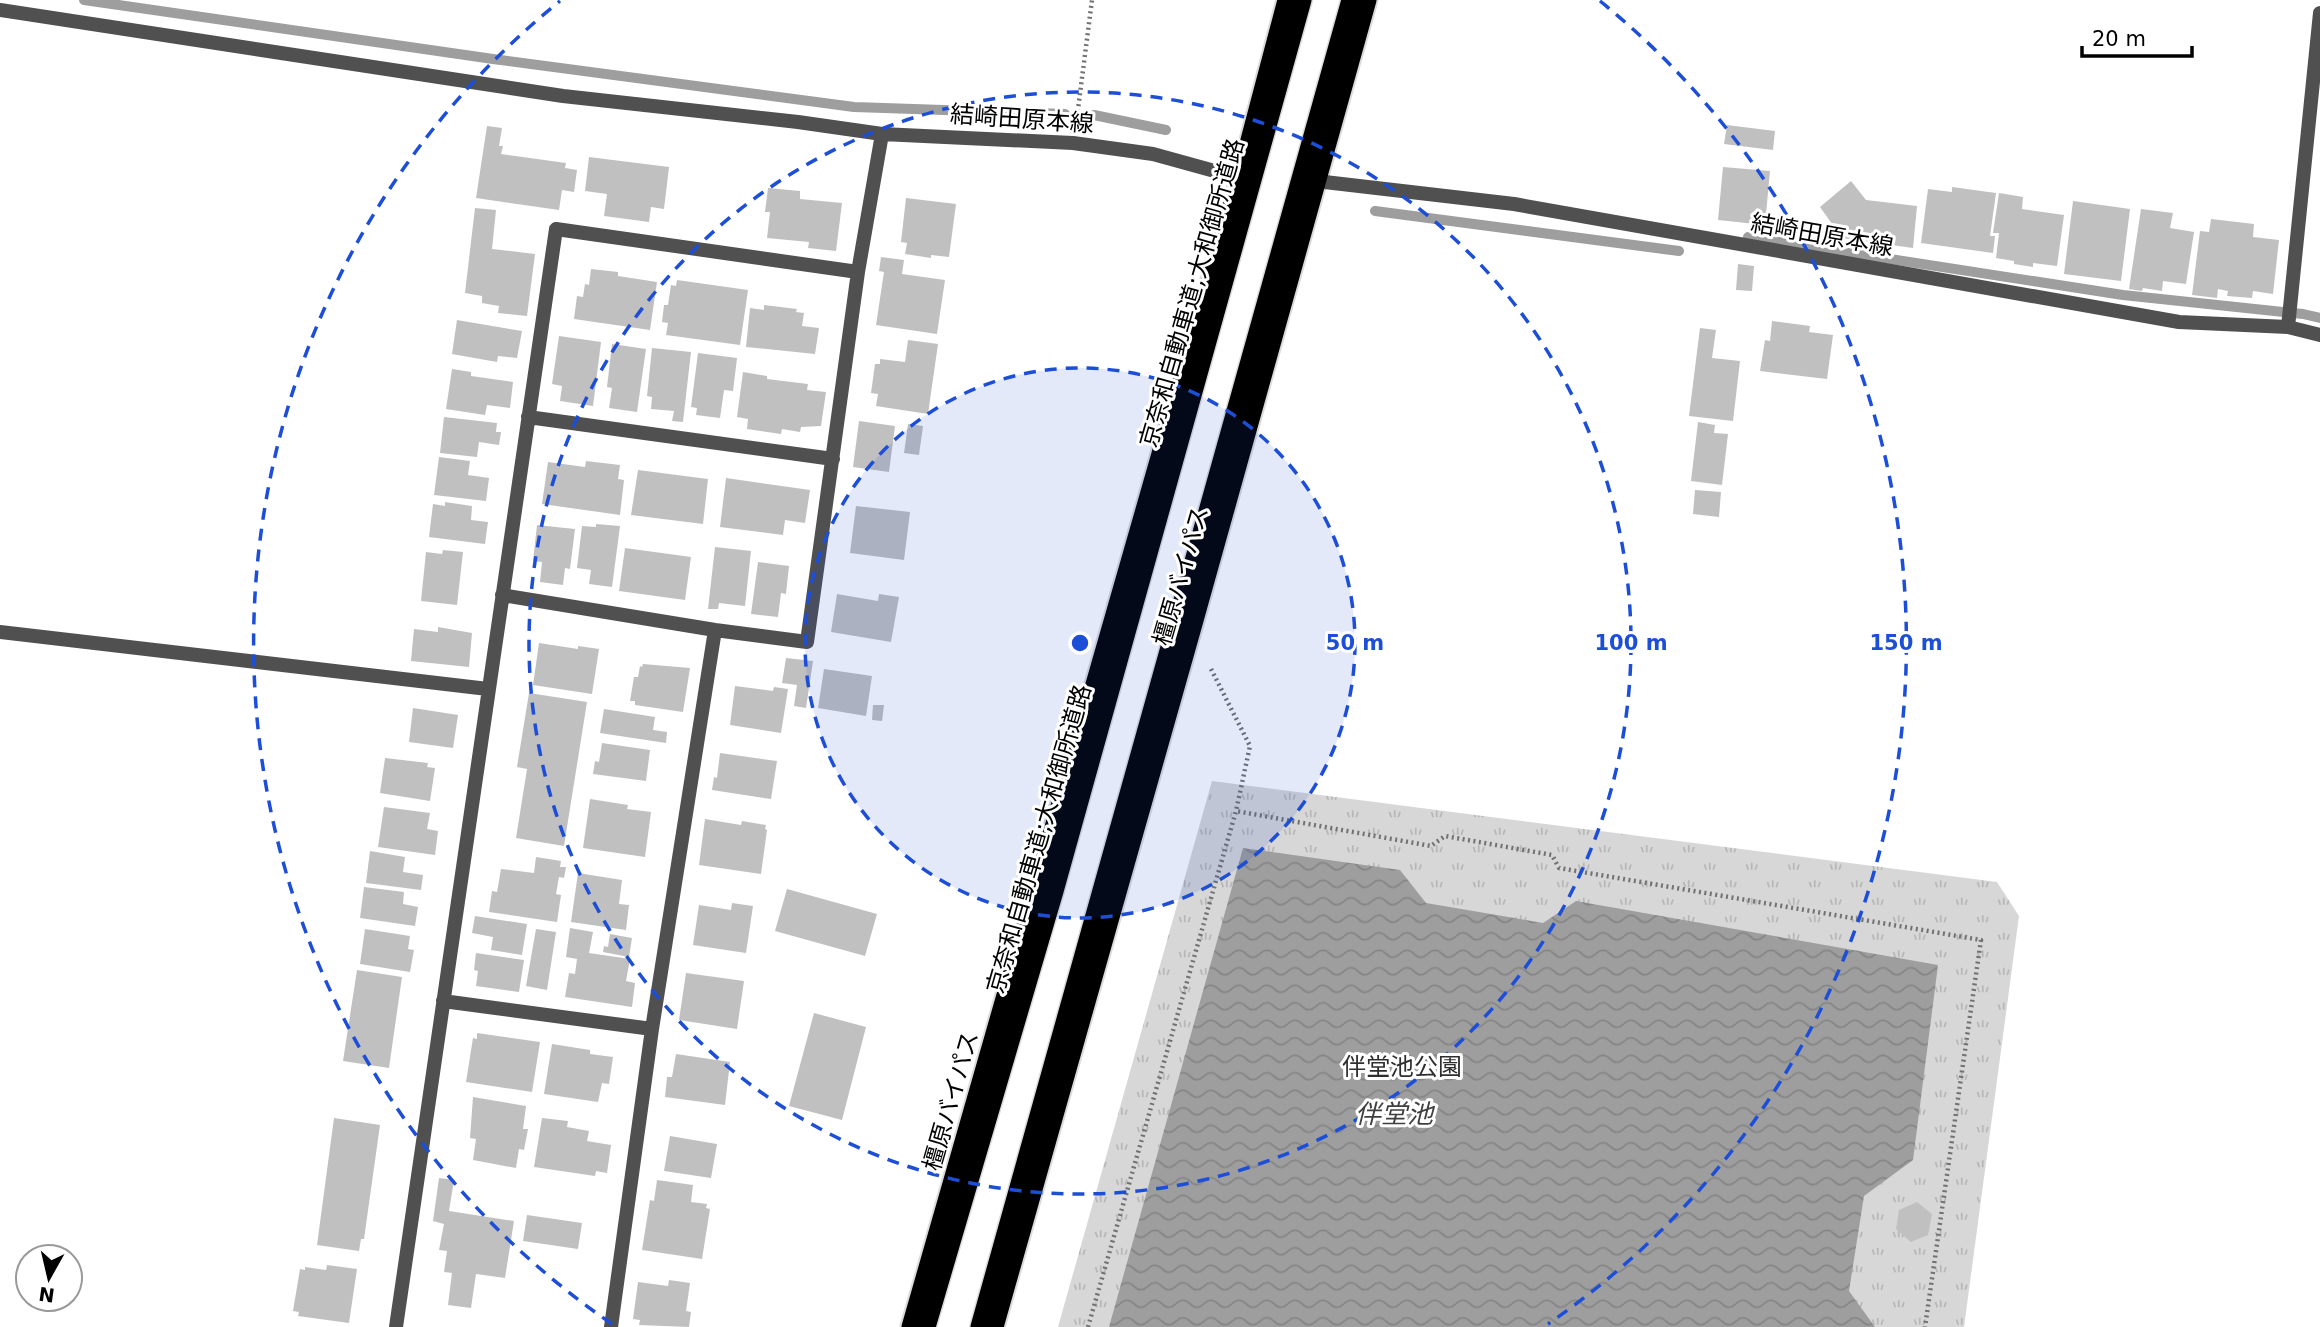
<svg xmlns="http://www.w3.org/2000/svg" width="2320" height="1327" font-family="'DejaVu Sans','Noto Sans JP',sans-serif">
	<defs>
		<pattern id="park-tufts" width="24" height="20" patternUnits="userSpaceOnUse" patternTransform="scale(1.75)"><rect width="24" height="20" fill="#d7d7d7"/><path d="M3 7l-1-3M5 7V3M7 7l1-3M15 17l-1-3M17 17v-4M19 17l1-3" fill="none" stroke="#b7b7b7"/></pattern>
		<pattern id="water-waves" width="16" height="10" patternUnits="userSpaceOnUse" patternTransform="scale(1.75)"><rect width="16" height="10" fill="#9e9e9e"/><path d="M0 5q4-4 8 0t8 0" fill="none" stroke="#868686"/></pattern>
	</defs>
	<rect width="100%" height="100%" fill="#fff"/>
	<path fill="url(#park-tufts)" d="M 1212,781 L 1997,882 L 2019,916 L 1964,1327 L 1058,1327 Z"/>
	<path fill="url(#water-waves)" d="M 1243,848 L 1400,870 L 1426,903 L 1543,923 L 1576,901 L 1938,965 L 1913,1160 L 1864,1196 L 1849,1291 L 1875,1327 L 1109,1327 Z"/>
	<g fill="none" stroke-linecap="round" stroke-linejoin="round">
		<path stroke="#9e9e9e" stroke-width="10" d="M 84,0 L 493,59 L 854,107 L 1065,114
			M 1094,115 L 1166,130
			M 1375,211 L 1679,251
			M 1748,237 L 2123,295 L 2303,314 L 2320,318"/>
	</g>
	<path fill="#c0c0c0" d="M 1727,125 L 1775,131 L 1773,150 L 1724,144 Z
		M 487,126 L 502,128 L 499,146 L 503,146 L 501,154 L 566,163 L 565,168 L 577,170 L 574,192 L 562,190 L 559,210 L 476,198 Z
		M 589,157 L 669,167 L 664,209 L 651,207 L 649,222 L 604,216 L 607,194 L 585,191 Z
		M 1723,167 L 1770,171 L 1765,225 L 1718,220 Z
		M 1851,181 L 1866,200 L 1917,206 L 1913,248 L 1842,238 L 1820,207 Z
		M 1952,187 L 1996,193 L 1990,236 L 1995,236 L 1993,253 L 1921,243 L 1928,189 L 1952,192 Z
		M 768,188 L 800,191 L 800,199 L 842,203 L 836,251 L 808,248 L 809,242 L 767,238 L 770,212 L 765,212 Z
		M 1999,193 L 2023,197 L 2022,209 L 2064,215 L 2057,266 L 2033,263 L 2033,267 L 2014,264 L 2014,261 L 1996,258 L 1999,233 L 1993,233 Z
		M 906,198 L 956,204 L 949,257 L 931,255 L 931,258 L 905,254 L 907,243 L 901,242 Z
		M 2073,201 L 2130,209 L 2121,281 L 2064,274 Z
		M 475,208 L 496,210 L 492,249 L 535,254 L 527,316 L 498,313 L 499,306 L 482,303 L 482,296 L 465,293 Z
		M 2141,209 L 2173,213 L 2170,228 L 2194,232 L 2186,284 L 2163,281 L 2162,291 L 2143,288 L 2142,291 L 2129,289 Z
		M 2211,219 L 2254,224 L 2253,237 L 2279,240 L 2273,294 L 2253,291 L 2252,298 L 2227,296 L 2228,291 L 2218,289 L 2217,298 L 2192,295 L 2200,231 L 2209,232 Z
		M 881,257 L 904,260 L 902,274 L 945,280 L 937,334 L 876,325 L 884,272 L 879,271 Z
		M 1738,264 L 1754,266 L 1752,291 L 1736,290 Z
		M 591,269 L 618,272 L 618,276 L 657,282 L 650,330 L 574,319 L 577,296 L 583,297 L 585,284 L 589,285 Z
		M 677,280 L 748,290 L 740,345 L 666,335 L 668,323 L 662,322 L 664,305 L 668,305 L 671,285 L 676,286 Z
		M 764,305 L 797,309 L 796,312 L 804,313 L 802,326 L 819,328 L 815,354 L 746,347 L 750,308 L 764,310 Z
		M 457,320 L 522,331 L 517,358 L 498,356 L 497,362 L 452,354 Z
		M 1772,321 L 1810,326 L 1809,332 L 1833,335 L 1827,379 L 1760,371 L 1765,340 L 1770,341 Z
		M 1700,328 L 1716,330 L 1712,358 L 1740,361 L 1733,421 L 1689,416 Z
		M 559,336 L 601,342 L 593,406 L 560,401 L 562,386 L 552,384 Z
		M 908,340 L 938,344 L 928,414 L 876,406 L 878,394 L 871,393 L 875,364 L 880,364 L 880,359 L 905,362 Z
		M 612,344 L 646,349 L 637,412 L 609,408 L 612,388 L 607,387 Z
		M 652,348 L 691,352 L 683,422 L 672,421 L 674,411 L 651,409 L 652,397 L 647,396 Z
		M 698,353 L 737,358 L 733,391 L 724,390 L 720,418 L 696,415 L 697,408 L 691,407 Z
		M 452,369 L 471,372 L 471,376 L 513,382 L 510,408 L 487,405 L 485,415 L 446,409 Z
		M 743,372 L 767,376 L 767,379 L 808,384 L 807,390 L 826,392 L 821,426 L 801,427 L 800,432 L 782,429 L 781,434 L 747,429 L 748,419 L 737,417 Z
		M 444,417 L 497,423 L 496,432 L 501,432 L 499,445 L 479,442 L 477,457 L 440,453 Z
		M 859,421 L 895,426 L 889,472 L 853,467 Z
		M 1698,422 L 1715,425 L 1714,433 L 1728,434 L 1722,485 L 1691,481 Z
		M 908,424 L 923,426 L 919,455 L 904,453 Z
		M 439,457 L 470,461 L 468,475 L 489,478 L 486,501 L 434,495 Z
		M 586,461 L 620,465 L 618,479 L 624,480 L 620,515 L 542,504 L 548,462 L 585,467 Z
		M 638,470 L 708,479 L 703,524 L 631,515 Z
		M 726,478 L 810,490 L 805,523 L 785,520 L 783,535 L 720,527 Z
		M 1695,490 L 1721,492 L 1719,517 L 1693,514 Z
		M 445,502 L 472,506 L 471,520 L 488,522 L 485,544 L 429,537 L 433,504 L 445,506 Z
		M 856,506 L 910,512 L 904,560 L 850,553 Z
		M 596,524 L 620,526 L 612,587 L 589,584 L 591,570 L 577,568 L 582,526 L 596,527 Z
		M 537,525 L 575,529 L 570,569 L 565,568 L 563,585 L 540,582 L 542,562 L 533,561 Z
		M 715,547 L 751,551 L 745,606 L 719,603 L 718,609 L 708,609 Z
		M 625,548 L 691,557 L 685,600 L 619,591 Z
		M 443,550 L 463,552 L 457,605 L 421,601 L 426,552 L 442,554 Z
		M 758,562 L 789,566 L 786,594 L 781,593 L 778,617 L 751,614 Z
		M 837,594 L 878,601 L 879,594 L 899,597 L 891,642 L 831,632 Z
		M 438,627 L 472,633 L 469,667 L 411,661 L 414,629 L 438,632 Z
		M 539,643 L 578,649 L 578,646 L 599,649 L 592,694 L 533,685 Z
		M 786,658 L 813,661 L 806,708 L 794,706 L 797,685 L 782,683 Z
		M 643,664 L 690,668 L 683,712 L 635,705 L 635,701 L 630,701 L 634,677 L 638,677 L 640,666 L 642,667 Z
		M 824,669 L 872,676 L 866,716 L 818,708 Z
		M 735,686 L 773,691 L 774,687 L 788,689 L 781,733 L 730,725 Z
		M 529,693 L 587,702 L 564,846 L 516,838 L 527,769 L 517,767 Z
		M 873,705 L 884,705 L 882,721 L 872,720 Z
		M 413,708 L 458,715 L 453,748 L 409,742 Z
		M 604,709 L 655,717 L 653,730 L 667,732 L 666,743 L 600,733 Z
		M 602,743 L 650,750 L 646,781 L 593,774 L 595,761 L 599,762 Z
		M 720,753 L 777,761 L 771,799 L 712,790 L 714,777 L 717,778 Z
		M 385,758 L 428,763 L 427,767 L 435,768 L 430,801 L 380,793 Z
		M 590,799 L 628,805 L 627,809 L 651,812 L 645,857 L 583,848 Z
		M 384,807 L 430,813 L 427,829 L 438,831 L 435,855 L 378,847 Z
		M 705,819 L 741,825 L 742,821 L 766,825 L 765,829 L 767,830 L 761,874 L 699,865 Z
		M 370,851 L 405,857 L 403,872 L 423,875 L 421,890 L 366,883 Z
		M 536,857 L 561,861 L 560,867 L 566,867 L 564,878 L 559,877 L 556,894 L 561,895 L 557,922 L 489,912 L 492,891 L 497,892 L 501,869 L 534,873 Z
		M 578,873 L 622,880 L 619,904 L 629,905 L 626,930 L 571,922 Z
		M 364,887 L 404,892 L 403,904 L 418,907 L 415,926 L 360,918 Z
		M 787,889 L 877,914 L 865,956 L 775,931 Z
		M 732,903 L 753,906 L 746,953 L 693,945 L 699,905 L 731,910 Z
		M 475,916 L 527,924 L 522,955 L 491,950 L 493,937 L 472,933 Z
		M 570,928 L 593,932 L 589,953 L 630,959 L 626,981 L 635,983 L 632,1007 L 565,997 L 569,973 L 575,974 L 577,959 L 566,957 Z
		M 365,929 L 410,936 L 408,949 L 414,950 L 410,972 L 360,964 Z
		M 536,929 L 556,932 L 547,990 L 526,986 Z
		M 610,934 L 632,938 L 629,957 L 603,952 L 604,946 L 608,947 Z
		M 476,953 L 524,960 L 519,992 L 476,986 L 478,971 L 474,970 Z
		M 357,970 L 402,977 L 389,1068 L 343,1061 Z
		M 686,973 L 744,981 L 737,1029 L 679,1020 Z
		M 814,1013 L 866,1027 L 842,1120 L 789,1106 Z
		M 477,1033 L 540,1042 L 532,1092 L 466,1082 L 473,1038 L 477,1039 Z
		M 552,1044 L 590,1050 L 590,1054 L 613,1057 L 609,1084 L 602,1083 L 598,1102 L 544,1094 Z
		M 676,1054 L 730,1062 L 725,1105 L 665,1097 L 667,1077 L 672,1077 Z
		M 473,1097 L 526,1106 L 523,1129 L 528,1129 L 524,1150 L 519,1149 L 516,1168 L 473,1160 L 476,1139 L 470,1138 Z
		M 334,1118 L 380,1125 L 364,1239 L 361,1239 L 359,1251 L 317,1245 Z
		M 542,1118 L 568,1121 L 567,1127 L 589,1131 L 587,1141 L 611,1145 L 607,1173 L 596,1171 L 595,1176 L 534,1167 Z
		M 670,1136 L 717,1144 L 711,1178 L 664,1171 Z
		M 439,1178 L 454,1180 L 449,1211 L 514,1221 L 505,1278 L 476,1274 L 471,1308 L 448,1305 L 452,1273 L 444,1272 L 447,1251 L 439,1250 L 444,1224 L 433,1221 Z
		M 657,1180 L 693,1185 L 691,1202 L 707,1204 L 706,1208 L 710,1209 L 702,1259 L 642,1250 L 650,1200 L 654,1201 Z
		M 1917,1202 L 1932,1214 L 1928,1235 L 1911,1242 L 1896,1229 L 1899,1210 Z
		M 527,1215 L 582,1223 L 578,1249 L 523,1241 Z
		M 327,1265 L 357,1269 L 349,1323 L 298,1316 L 299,1312 L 293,1311 L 300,1269 L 305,1270 L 305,1267 L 326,1270 Z
		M 669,1280 L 690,1283 L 686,1311 L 691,1312 L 689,1327 L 639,1325 L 640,1320 L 633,1319 L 638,1282 L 668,1286 Z"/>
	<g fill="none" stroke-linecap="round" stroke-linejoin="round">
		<defs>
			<path id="trunk" d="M 911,1327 L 1240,178 L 1287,0
				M 994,1327 L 1191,631 L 1367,0"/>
			<path id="motorway" d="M 925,1327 L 1053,891 L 1301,0
				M 981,1327 L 1352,0"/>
		</defs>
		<use href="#trunk" stroke="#dbdbdb" stroke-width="23"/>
		<use href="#motorway" stroke="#dbdbdb" stroke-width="24"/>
		<path stroke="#727272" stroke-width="4.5" stroke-dasharray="2 3.5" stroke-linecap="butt" d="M 1077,117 L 1092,0
			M 1211,669 L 1250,746 L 1236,811
			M 1088,1327 L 1236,811 L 1431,846 L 1445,836 L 1552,855 L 1559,868 L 1981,940 L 1925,1327"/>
		<path stroke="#505050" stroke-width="14" d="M 0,10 L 563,96 L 798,122 L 882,134 L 1073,143 L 1153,154 L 1240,178
			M 1316,181 L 1514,204 L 2179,322 L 2288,327 L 2320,335
			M 2288,327 L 2320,13
			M 528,417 L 833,459
			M 502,595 L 715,630 L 807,642 L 858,272 L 882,134
			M 0,632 L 488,689
			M 443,1001 L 652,1029
			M 396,1327 L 556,229 L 858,272
			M 611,1327 L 652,1029 L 715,630"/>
		<use href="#trunk" stroke="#000" stroke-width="19"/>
		<use href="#motorway" stroke="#000" stroke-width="21"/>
	</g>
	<circle cx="1080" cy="643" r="275" fill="#1d4ed8" fill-opacity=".12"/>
	<g fill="none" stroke="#1d4ed8" stroke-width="3.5" stroke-dasharray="12 9">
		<circle cx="1080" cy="643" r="275"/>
		<circle cx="1080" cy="643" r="551"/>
		<path d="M612 1324A826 826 0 0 1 560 1M1600 1A826 826 0 0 1 1548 1324"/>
	</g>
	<g text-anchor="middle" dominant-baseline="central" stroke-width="6" stroke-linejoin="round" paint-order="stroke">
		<g font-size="24" fill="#000" stroke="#fff">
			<text transform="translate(1022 119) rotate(4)">結崎田原本線</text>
			<text transform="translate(1822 235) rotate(10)">結崎田原本線</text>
			<text transform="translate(1192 293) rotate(-74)">京奈和自動車道;大和御所道路</text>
			<text transform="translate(1181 576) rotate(-74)">橿原バイパス</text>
			<text transform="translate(1039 839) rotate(-74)">京奈和自動車道;大和御所道路</text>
			<text transform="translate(951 1101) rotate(-74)">橿原バイパス</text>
		</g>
		<g font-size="24" fill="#2e2e2e" stroke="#fff">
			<text x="1402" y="1067">伴堂池公園</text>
		</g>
		<g font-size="26" font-style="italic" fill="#3f3f3f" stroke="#fff">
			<text x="1394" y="1114">伴堂池</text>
		</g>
	</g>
	<circle cx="1080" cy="643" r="10" fill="#1d4ed8" stroke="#fff" stroke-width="3.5"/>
	<g font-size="21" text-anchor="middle" font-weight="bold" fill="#1d4ed8" stroke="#fff" stroke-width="6" stroke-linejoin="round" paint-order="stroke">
		<text x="1355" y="650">50 m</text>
		<text x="1631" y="650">100 m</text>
		<text x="1906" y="650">150 m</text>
	</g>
	<g transform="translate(49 1278) rotate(188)"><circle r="33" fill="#ffffff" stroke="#999999" stroke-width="2"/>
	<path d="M0-5L12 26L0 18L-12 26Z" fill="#000000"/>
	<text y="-10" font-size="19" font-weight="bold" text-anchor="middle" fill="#000000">N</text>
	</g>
	<path d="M2082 46v10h110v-10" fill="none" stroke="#000000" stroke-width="3.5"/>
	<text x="2092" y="46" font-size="21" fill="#000000" stroke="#ffffff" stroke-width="5" paint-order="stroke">20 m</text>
</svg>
